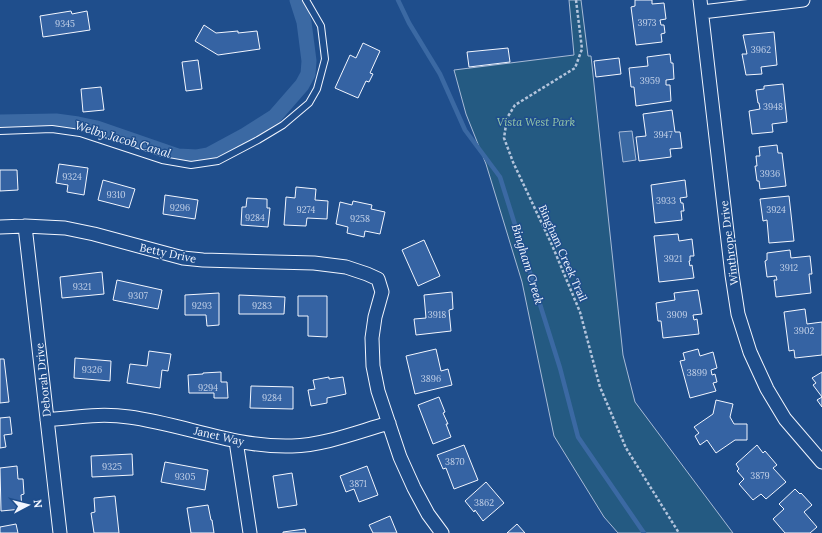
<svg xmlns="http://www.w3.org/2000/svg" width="822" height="533" font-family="Lora,serif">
	<rect width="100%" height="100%" fill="#1f4e8c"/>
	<path fill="#245a82" stroke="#a8bbd7" d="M 569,0 L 581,0 L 588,56 L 591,56 L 623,355 L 635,402 L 733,533 L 618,533 L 604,517 L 554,436 L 522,282 L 486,164 L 466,114 L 454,70 L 574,55 Z"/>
	<path fill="#3b69a3" stroke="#a8bbd7" d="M 632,131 L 636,160 L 623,162 L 619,132 Z"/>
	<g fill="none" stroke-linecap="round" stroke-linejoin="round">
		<path stroke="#3b69a3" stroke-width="4.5" d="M 398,0 L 409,23 L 440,74 L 465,130 L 500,177 L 560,368 L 578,437 L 644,533"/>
		<path stroke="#3b69a3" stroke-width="15" d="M 0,122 L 56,121 L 78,124 L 97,128 L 178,156 L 197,157 L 208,155 L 245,135 L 275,116 L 302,85 L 308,74 L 309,61 L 304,22 L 297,0"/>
	</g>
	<path fill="#3563a3" stroke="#f2f6ff" d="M 635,0 L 652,0 L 652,4 L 664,3 L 666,19 L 660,20 L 661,25 L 664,25 L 665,33 L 661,34 L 662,42 L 636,45 L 631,7 L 635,6 Z
		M 71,11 L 72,14 L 87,11 L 90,30 L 43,37 L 40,16 Z
		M 204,25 L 216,33 L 238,31 L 238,33 L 257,31 L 260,49 L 218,55 L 195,41 Z
		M 774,32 L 777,65 L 761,67 L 762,74 L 746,75 L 742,54 L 747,54 L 743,35 Z
		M 363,43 L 380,51 L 370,73 L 373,74 L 369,82 L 366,81 L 358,98 L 335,88 L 350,55 L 356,58 Z
		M 508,48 L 510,62 L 469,67 L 467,52 Z
		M 670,54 L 671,63 L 673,63 L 674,79 L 666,80 L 666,85 L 670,85 L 671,101 L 636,106 L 634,87 L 631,87 L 629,68 L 648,66 L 647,57 Z
		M 619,58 L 621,74 L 596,77 L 594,61 Z
		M 198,60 L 202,89 L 186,91 L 182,62 Z
		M 783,84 L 787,122 L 772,124 L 773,132 L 752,134 L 749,111 L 760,109 L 759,103 L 758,103 L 756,90 L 764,89 L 764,86 Z
		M 101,87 L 104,110 L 83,112 L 81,89 Z
		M 672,110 L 675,132 L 680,132 L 682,148 L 670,149 L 671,157 L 639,161 L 636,137 L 646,136 L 643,114 Z
		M 777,145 L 778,153 L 782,153 L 786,186 L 760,189 L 759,181 L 757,181 L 755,166 L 757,166 L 756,156 L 760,156 L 759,147 Z
		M 59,164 L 88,168 L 84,195 L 67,192 L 68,185 L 56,183 Z
		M 0,170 L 17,170 L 18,190 L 0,191 Z
		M 103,180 L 135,189 L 129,208 L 98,200 Z
		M 685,180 L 687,197 L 680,198 L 681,203 L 683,203 L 684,211 L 681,211 L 682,220 L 655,223 L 651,185 Z
		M 296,187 L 316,189 L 315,200 L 328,201 L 327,219 L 307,218 L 306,226 L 284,225 L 286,197 L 295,198 Z
		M 165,195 L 198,200 L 195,219 L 163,214 Z
		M 789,196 L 794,241 L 769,243 L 767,220 L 763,221 L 760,199 Z
		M 247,198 L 267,199 L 267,208 L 270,208 L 268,227 L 241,225 L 242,207 L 246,207 Z
		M 353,201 L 372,205 L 371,209 L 385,212 L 380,234 L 365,231 L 364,237 L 347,233 L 348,227 L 336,224 L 340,202 L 352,205 Z
		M 678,234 L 679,241 L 692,239 L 694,256 L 690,256 L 690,261 L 689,261 L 690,266 L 692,265 L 694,278 L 659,282 L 654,236 Z
		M 424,240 L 440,276 L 418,286 L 402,250 Z
		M 790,250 L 791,258 L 810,256 L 812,274 L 809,274 L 811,293 L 776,297 L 774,280 L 777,280 L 776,276 L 767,277 L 765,261 L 767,260 L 767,253 Z
		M 102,272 L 104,294 L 62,298 L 60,277 Z
		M 117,280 L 162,290 L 158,309 L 113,300 Z
		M 698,290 L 702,314 L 693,315 L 694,320 L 697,319 L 699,334 L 663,338 L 661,321 L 658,321 L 656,303 L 675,300 L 674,293 Z
		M 452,292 L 453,309 L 449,310 L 451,331 L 416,335 L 414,319 L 426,318 L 424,295 Z
		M 219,293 L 219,325 L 207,326 L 206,315 L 185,315 L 185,295 Z
		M 239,295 L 285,297 L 284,314 L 239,314 Z
		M 298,296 L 327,296 L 327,337 L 308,336 L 308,316 L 298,316 Z
		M 805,309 L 807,324 L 822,322 L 822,355 L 795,358 L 794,350 L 789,351 L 784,312 Z
		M 436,349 L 441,371 L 448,369 L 452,385 L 415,394 L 406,356 Z
		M 698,349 L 700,356 L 713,352 L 717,368 L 711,370 L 712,375 L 715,374 L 717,382 L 713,383 L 716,391 L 690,398 L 680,361 L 685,360 L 683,353 Z
		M 149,351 L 171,354 L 168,371 L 162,370 L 160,388 L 127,383 L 130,364 L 147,366 Z
		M 75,358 L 111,361 L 110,381 L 74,378 Z
		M 0,359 L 4,359 L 9,402 L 0,403 Z
		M 221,372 L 221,382 L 227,382 L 228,398 L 214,398 L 214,393 L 189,393 L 188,375 L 203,374 L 203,373 Z
		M 822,372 L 822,407 L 817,400 L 822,397 L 813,385 L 816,383 L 812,378 Z
		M 329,377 L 329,379 L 343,377 L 346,394 L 327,398 L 327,403 L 311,406 L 308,390 L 315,389 L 313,380 Z
		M 251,386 L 293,387 L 293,409 L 250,408 Z
		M 439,397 L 445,412 L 443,413 L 448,424 L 446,424 L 451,437 L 433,444 L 418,405 Z
		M 716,400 L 733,404 L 730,417 L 734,424 L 747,424 L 747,440 L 735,440 L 716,453 L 707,440 L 700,445 L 695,436 L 699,433 L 694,427 L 713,414 Z
		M 10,417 L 12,434 L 4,435 L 6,447 L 0,448 L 0,418 Z
		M 464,445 L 478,480 L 454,489 L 446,468 L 443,469 L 437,455 Z
		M 757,445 L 763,453 L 765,451 L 777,465 L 773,468 L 786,482 L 766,499 L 761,494 L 753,500 L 739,484 L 744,479 L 737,471 L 739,469 L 736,464 Z
		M 132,454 L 133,475 L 92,477 L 91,456 Z
		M 165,462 L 208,470 L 205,490 L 161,482 Z
		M 17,466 L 18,479 L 23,479 L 24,494 L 21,495 L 22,509 L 1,511 L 0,468 Z
		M 367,466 L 378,495 L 359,502 L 354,489 L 346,492 L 340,476 Z
		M 292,473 L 297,505 L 278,508 L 273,476 Z
		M 486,482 L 504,503 L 483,521 L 475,510 L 474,512 L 465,501 Z
		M 795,489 L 800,494 L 801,493 L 812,505 L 804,512 L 817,527 L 810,533 L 785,533 L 773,519 L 784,509 L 779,504 Z
		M 115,496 L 119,533 L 94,533 L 91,513 L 95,512 L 94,498 Z
		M 208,505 L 211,520 L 212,520 L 214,533 L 191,533 L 187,508 Z
		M 390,516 L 397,533 L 373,533 L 369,525 Z
		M 16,524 L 18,533 L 0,533 L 0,527 Z
		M 517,524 L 525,533 L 507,533 Z
		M 305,529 L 306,533 L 283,533 L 283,532 Z"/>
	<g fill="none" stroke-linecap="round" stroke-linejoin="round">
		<defs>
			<path id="lane" d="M 0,131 L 52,129 L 80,133 L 162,160 L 191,165 L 218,161 L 258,140 L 283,125 L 309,103 L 317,89 L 325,59 L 321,26 L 306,0"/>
			<path id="street" d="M 700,0 L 732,275 L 738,314 L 750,352 L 767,389 L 785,419 L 822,462
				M 702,12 L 803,0
				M 25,226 L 60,533
				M 0,227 L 25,226 L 65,228 L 94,234 L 183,258 L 203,260 L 314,263 L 346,267 L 367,274 L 378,279 L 382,292 L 375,317 L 372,338 L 373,366 L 378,391 L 400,457 L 414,488 L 428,514 L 442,533
				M 47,420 C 74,417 102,413 129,417 C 183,424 236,448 292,446 C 325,445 357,432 389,423
				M 236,441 L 250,533"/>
		</defs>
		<use href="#lane" stroke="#f2f6ff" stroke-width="8"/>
		<use href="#street" stroke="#f2f6ff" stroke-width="15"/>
		<path stroke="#b3c4dc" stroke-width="2.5" stroke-dasharray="3 2" stroke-linecap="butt" d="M 576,0 L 582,49 L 575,68 L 515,105 L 507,118 L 504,138 L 513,162 L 552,245 L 580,312 L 600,387 L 626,448 L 679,533"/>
		<use href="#lane" stroke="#1f4e8c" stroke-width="6"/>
		<use href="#street" stroke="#1f4e8c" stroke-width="13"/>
	</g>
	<g text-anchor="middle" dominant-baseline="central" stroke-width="3" stroke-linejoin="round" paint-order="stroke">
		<g font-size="9" fill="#c3d1e8">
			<text x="647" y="22">3973</text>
			<text x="65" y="23">9345</text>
			<text x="761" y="49">3962</text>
			<text x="650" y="80">3959</text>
			<text x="773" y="106">3948</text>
			<text x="663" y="134">3947</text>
			<text x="770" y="173">3936</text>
			<text x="72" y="176">9324</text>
			<text x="116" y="194">9310</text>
			<text x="666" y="200">3933</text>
			<text x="180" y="207">9296</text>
			<text x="306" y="209">9274</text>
			<text x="776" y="209">3924</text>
			<text x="255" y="217">9284</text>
			<text x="360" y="218">9258</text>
			<text x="673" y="258">3921</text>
			<text x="789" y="267">3912</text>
			<text x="82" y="286">9321</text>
			<text x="138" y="295">9307</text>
			<text x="202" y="305">9293</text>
			<text x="262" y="305">9283</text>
			<text x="437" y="314">3918</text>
			<text x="677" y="314">3909</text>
			<text x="804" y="330">3902</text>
			<text x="92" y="369">9326</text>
			<text x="697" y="372">3899</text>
			<text x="431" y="378">3896</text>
			<text x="208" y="387">9294</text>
			<text x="272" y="397">9284</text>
			<text x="455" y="461">3870</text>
			<text x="112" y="466">9325</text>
			<text x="760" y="475">3879</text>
			<text x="185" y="476">9305</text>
			<text x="358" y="483">3871</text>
			<text x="484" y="502">3862</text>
		</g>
		<g font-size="11" font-style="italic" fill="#97c8a6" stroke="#1f4e8c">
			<text x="536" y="122">Vista West Park</text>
		</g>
		<g font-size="11" fill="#f2f6ff" stroke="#1f4e8c">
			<text transform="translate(729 243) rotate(-97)">Winthrope Drive</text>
			<text transform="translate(168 253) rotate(12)">Betty Drive</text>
			<text transform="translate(563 253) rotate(66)">Bingham Creek Trail</text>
			<text transform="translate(43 380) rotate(-96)">Deborah Drive</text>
			<text transform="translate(219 436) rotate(13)">Janet Way</text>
		</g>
		<g font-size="12" font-style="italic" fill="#f2f6ff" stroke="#1f4e8c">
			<text transform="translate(123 139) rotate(17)">Welby Jacob Canal</text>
			<text transform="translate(528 264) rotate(73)">Bingham Creek</text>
		</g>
	</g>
	<g transform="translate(28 505) rotate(83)" stroke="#1f4e8c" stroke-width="3" paint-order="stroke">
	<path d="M0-3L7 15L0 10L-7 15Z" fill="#f2f6ff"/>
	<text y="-6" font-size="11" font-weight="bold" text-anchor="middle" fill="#f2f6ff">N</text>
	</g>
</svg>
